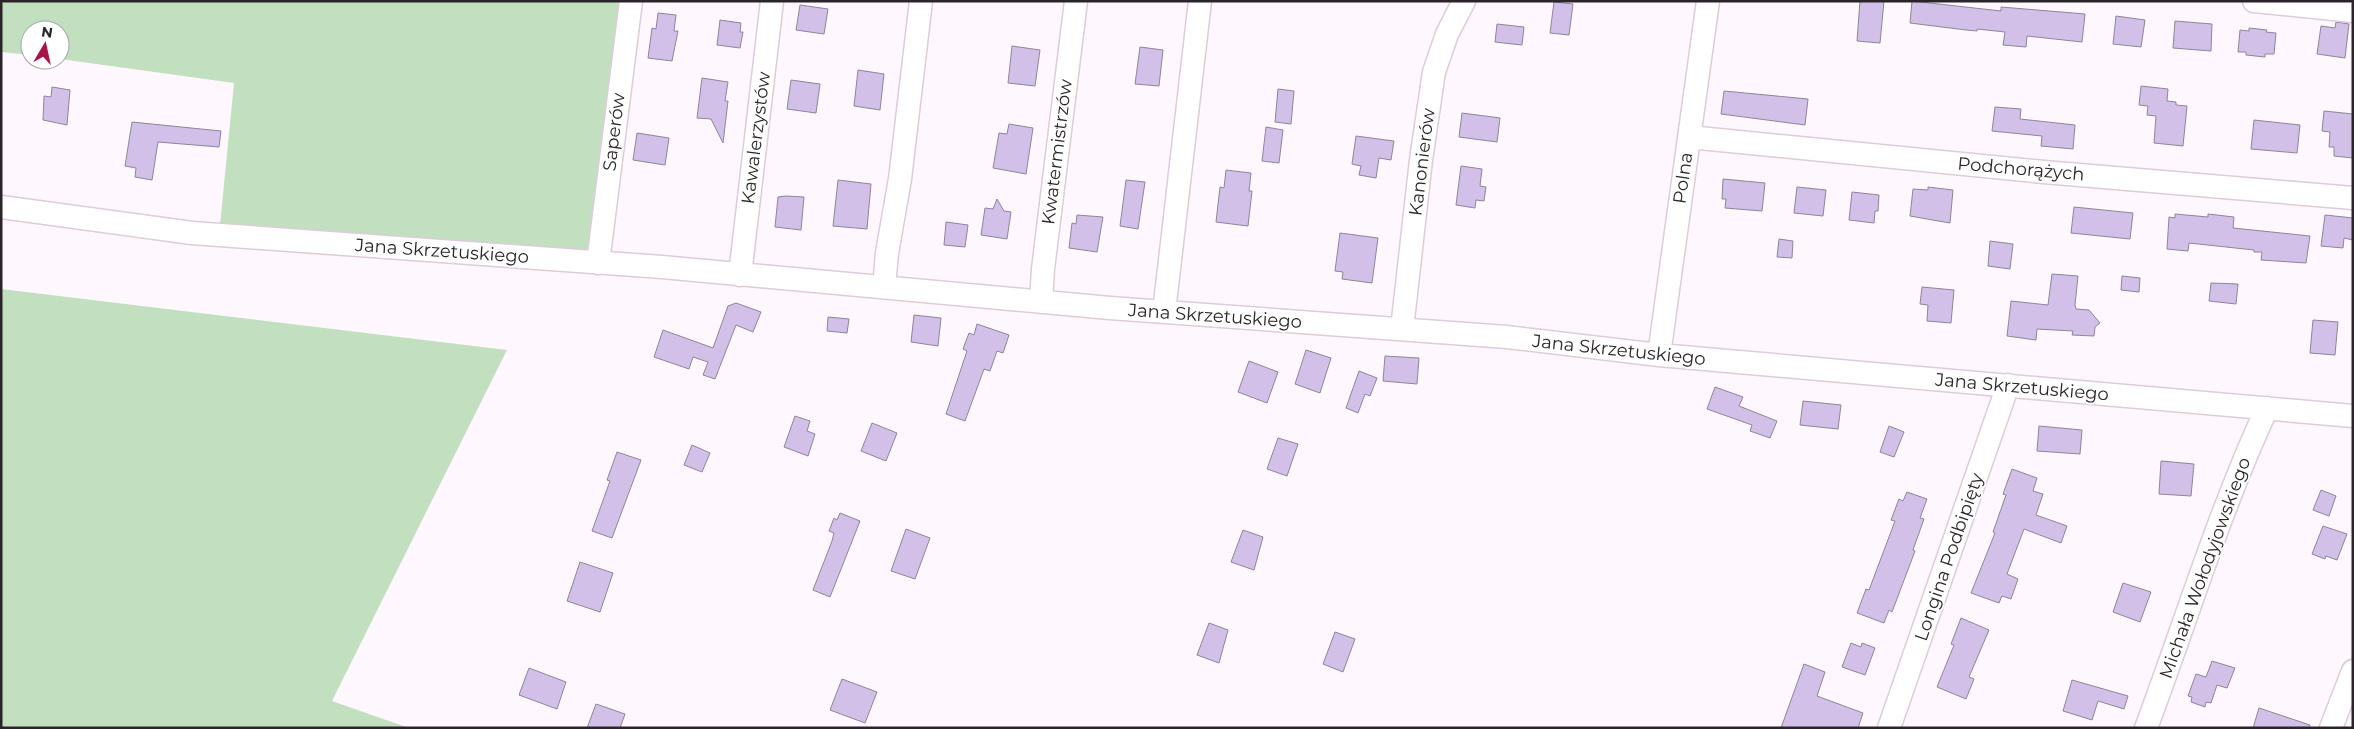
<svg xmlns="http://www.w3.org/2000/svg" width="2354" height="729" font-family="Montserrat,sans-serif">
	<rect width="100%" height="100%" fill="#fff7fe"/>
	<path fill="#c2e0bf" d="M 1,1 L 631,1 L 598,263 L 219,235 L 234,83 L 60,59 L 60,30 L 30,30 L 30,55 L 1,52 Z
		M 1,289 L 507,350 L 332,701 L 409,728 L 1,728 Z"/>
	<path fill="#d2c0e9" stroke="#8d8599" d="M 1860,1 L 1884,1 L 1880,43 L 1857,41 Z
		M 1912,1 L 2001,11 L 2001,7 L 2085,14 L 2082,42 L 2027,36 L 2026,47 L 2003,45 L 2005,32 L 1977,29 L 1977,31 L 1966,30 L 1910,23 Z
		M 1554,2 L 1573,4 L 1569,35 L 1550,33 Z
		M 800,5 L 828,9 L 824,34 L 796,30 Z
		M 658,13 L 676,15 L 674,31 L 678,31 L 672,61 L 648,58 L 652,28 L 656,29 Z
		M 2116,16 L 2145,20 L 2141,47 L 2113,44 Z
		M 720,20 L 741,23 L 740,32 L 743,32 L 740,48 L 717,45 Z
		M 2175,21 L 2212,24 L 2211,51 L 2173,48 Z
		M 2336,22 L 2349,24 L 2345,58 L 2317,54 L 2321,26 L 2335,28 Z
		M 1497,24 L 1524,27 L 1522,45 L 1495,42 Z
		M 2249,28 L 2267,30 L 2266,32 L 2276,33 L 2274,54 L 2265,54 L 2265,57 L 2246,55 L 2246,52 L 2238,52 L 2240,30 L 2249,31 Z
		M 1012,46 L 1040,50 L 1035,86 L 1008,83 Z
		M 1140,47 L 1163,50 L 1159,86 L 1135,84 Z
		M 858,70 L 884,74 L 880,110 L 854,106 Z
		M 702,78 L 728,82 L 725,101 L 728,101 L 723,143 L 711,119 L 697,118 Z
		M 791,80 L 820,84 L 816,113 L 787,109 Z
		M 2141,86 L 2168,89 L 2167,101 L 2176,102 L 2176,105 L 2187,106 L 2183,146 L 2154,143 L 2156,116 L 2147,115 L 2148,106 L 2139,105 Z
		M 52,87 L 70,90 L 67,125 L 43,120 L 44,96 L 51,97 Z
		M 1278,89 L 1294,91 L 1291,124 L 1275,122 Z
		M 1724,91 L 1808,99 L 1805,125 L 1721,114 Z
		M 1995,107 L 2021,109 L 2020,119 L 2075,125 L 2073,149 L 2041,146 L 2042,136 L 1992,131 Z
		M 2324,111 L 2353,114 L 2353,158 L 2334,156 L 2334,147 L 2329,147 L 2330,132 L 2322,131 Z
		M 1462,113 L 1500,118 L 1497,142 L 1459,137 Z
		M 2254,120 L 2300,125 L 2297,153 L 2251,149 Z
		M 132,122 L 221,131 L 219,147 L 158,142 L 152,180 L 135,177 L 136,168 L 125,166 Z
		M 1009,124 L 1033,128 L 1026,174 L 993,168 L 999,133 L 1007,134 Z
		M 1266,127 L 1283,130 L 1279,163 L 1262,161 Z
		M 637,133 L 669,138 L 665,165 L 633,160 Z
		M 1356,136 L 1394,141 L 1391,160 L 1379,158 L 1376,178 L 1359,175 L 1361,166 L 1352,164 Z
		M 1461,166 L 1482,169 L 1480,186 L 1486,187 L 1484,201 L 1476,200 L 1475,208 L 1456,205 Z
		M 1226,170 L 1251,173 L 1249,191 L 1252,191 L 1248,226 L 1216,222 L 1220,187 L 1224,188 Z
		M 1723,179 L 1765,183 L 1762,211 L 1725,208 L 1726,199 L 1722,199 Z
		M 838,180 L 871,184 L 867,229 L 833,226 Z
		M 1126,180 L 1145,182 L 1138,229 L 1120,226 Z
		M 1797,187 L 1826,190 L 1823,216 L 1794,213 Z
		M 1928,187 L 1953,190 L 1950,223 L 1910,216 L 1913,189 L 1928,190 Z
		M 1852,192 L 1879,195 L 1878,211 L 1875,211 L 1874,223 L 1849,220 Z
		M 786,196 L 804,197 L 801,230 L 775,227 L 778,197 Z
		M 997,199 L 1004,211 L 1011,212 L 1007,239 L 981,235 L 985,208 L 993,209 Z
		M 2074,207 L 2133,213 L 2130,239 L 2071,233 Z
		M 2175,214 L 2208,217 L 2208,214 L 2234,217 L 2233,228 L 2310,236 L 2306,263 L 2261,260 L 2262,252 L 2254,252 L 2254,250 L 2189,243 L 2188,251 L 2167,249 L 2169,217 L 2175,218 Z
		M 1077,215 L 1103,217 L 1097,252 L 1069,248 L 1072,223 L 1076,224 Z
		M 2325,215 L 2353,218 L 2353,240 L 2344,238 L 2343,248 L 2321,246 Z
		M 946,222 L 968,225 L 965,247 L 944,245 Z
		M 1340,233 L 1378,238 L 1372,283 L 1342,279 L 1343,272 L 1335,271 Z
		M 1779,239 L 1793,241 L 1792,258 L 1777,257 Z
		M 1990,241 L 2013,244 L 2010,269 L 1988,266 Z
		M 2052,274 L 2078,276 L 2075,305 L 2076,309 L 2089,310 L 2100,323 L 2095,327 L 2094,336 L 2072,335 L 2073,331 L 2037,329 L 2036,340 L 2007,336 L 2011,301 L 2048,305 Z
		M 2122,276 L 2140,278 L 2139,292 L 2121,290 Z
		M 2211,283 L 2238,284 L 2236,304 L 2209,301 Z
		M 1922,287 L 1954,290 L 1951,323 L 1927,321 L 1928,305 L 1920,304 Z
		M 736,303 L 761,312 L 753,332 L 736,325 L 715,379 L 703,375 L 708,362 L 693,357 L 689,369 L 654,357 L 663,330 L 713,348 L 728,306 Z
		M 914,315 L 941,318 L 938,346 L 911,342 Z
		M 828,317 L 849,319 L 847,333 L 827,331 Z
		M 2313,320 L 2338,322 L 2335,355 L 2310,353 Z
		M 977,324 L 1009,335 L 1003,353 L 997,351 L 990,371 L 984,369 L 965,421 L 946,414 L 967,351 L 963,349 L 969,333 L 974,335 Z
		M 1306,350 L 1331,358 L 1320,393 L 1295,384 Z
		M 1385,356 L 1419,358 L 1417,384 L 1383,381 Z
		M 1249,361 L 1278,372 L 1267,403 L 1238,392 Z
		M 1359,371 L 1377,378 L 1370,396 L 1365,394 L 1358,413 L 1346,408 Z
		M 1715,387 L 1743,397 L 1739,406 L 1777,421 L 1770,438 L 1750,431 L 1752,425 L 1707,409 Z
		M 1803,401 L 1841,405 L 1838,429 L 1800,425 Z
		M 795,416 L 810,421 L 807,431 L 815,434 L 808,456 L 784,447 Z
		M 872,423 L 897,433 L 886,461 L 861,451 Z
		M 1889,426 L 1904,432 L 1894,457 L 1880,452 Z
		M 2039,426 L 2082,430 L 2080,454 L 2037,451 Z
		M 1278,438 L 1298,444 L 1287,476 L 1267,469 Z
		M 692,445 L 710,453 L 702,472 L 684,465 Z
		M 617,452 L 641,460 L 612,538 L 592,531 L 610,481 L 607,480 Z
		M 2161,461 L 2194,464 L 2191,496 L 2159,494 Z
		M 2012,469 L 2037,478 L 2033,491 L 2043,494 L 2036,515 L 2067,526 L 2061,543 L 2024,529 L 2007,574 L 2018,579 L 2011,599 L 2002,596 L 1999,603 L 1971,593 L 1995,533 L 1993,532 L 2006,495 L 2003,494 Z
		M 2321,490 L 2336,496 L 2329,516 L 2313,510 Z
		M 1907,492 L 1927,499 L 1920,518 L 1924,519 L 1913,550 L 1915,551 L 1892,612 L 1889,610 L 1884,623 L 1857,613 L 1866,589 L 1869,590 L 1895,521 L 1891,520 L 1899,499 L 1903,501 Z
		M 840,513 L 860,521 L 830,597 L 813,590 L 832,541 L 834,533 L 829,531 L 834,518 L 837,520 Z
		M 2323,526 L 2347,534 L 2337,560 L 2326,556 L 2325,559 L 2312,554 Z
		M 906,529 L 930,538 L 915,579 L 891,571 Z
		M 1243,530 L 1263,537 L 1254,570 L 1231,562 Z
		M 580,562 L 613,573 L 600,612 L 567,601 Z
		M 2123,583 L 2151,592 L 2140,622 L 2113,612 Z
		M 1961,618 L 1989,630 L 1969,677 L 1974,679 L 1966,699 L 1937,687 L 1954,645 L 1951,644 Z
		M 1209,623 L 1228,630 L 1219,663 L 1197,655 Z
		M 1335,632 L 1355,639 L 1343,672 L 1323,664 Z
		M 1851,643 L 1861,647 L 1862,643 L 1875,648 L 1865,675 L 1842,667 Z
		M 2212,661 L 2235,668 L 2227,688 L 2217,685 L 2211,703 L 2206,702 L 2205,707 L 2191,702 L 2192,697 L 2188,696 L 2196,674 L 2206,677 Z
		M 1804,664 L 1825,672 L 1817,696 L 1863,713 L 1858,728 L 1781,728 Z
		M 529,668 L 566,682 L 557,709 L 519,695 Z
		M 842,679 L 877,692 L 865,723 L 830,710 Z
		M 2072,680 L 2128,696 L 2124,709 L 2098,701 L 2092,720 L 2063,711 Z
		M 596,704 L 625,714 L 620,728 L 587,728 Z
		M 2259,708 L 2310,725 L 2309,728 L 2253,728 Z"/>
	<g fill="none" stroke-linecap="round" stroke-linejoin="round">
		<defs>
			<path id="minor" d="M 2254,1 L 2353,11
				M 1689,137 L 2044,172 L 2353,198
				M 1,207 L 192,233 L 662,267 L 1110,308 L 1507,337 L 1659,355 L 2353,416
				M 598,263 L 631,1
				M 740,275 L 772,1
				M 884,287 L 887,253 L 900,179 L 921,1
				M 1041,302 L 1043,269 L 1076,1
				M 1164,312 L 1200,1
				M 1402,329 L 1421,160 L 1434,72 L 1447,34 L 1464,1
				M 1659,355 L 1708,1
				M 1889,728 L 2008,385
				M 2146,728 C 2186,621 2219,512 2267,408
				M 2331,728 L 2353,671"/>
		</defs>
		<use href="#minor" stroke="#decbdc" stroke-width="25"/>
		<use href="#minor" stroke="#fff" stroke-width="22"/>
	</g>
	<g text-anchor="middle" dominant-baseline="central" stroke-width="4" stroke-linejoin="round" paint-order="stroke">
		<g font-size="18" fill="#2b242a" stroke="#fff">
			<text transform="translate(614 132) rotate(-83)">Saperów</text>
			<text transform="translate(756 138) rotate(-83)">Kawalerzystów</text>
			<text transform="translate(1057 152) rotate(-83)">Kwatermistrzów</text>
			<text transform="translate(1422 162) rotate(-83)">Kanonierów</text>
			<text transform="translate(2021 169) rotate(5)">Podchorążych</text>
			<text transform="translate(1683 178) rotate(-82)">Polna</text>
			<text transform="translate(442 251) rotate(4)">Jana Skrzetuskiego</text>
			<text transform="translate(1215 316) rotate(4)">Jana Skrzetuskiego</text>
			<text transform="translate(1619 350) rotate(6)">Jana Skrzetuskiego</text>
			<text transform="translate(2022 387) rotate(5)">Jana Skrzetuskiego</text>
			<text transform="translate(1949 557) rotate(-71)">Longina Podbipięty</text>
			<text transform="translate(2205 568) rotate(-70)">Michała Wołodyjowskiego</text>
		</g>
	</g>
	<rect width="2354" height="729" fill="none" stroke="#2b242a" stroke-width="5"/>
	<g transform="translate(45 45) rotate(9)"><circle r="24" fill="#ffffff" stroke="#aaa7aa"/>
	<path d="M0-4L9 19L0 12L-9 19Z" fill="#a91448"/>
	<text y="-8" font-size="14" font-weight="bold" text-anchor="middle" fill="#2b242a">N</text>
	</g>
</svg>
